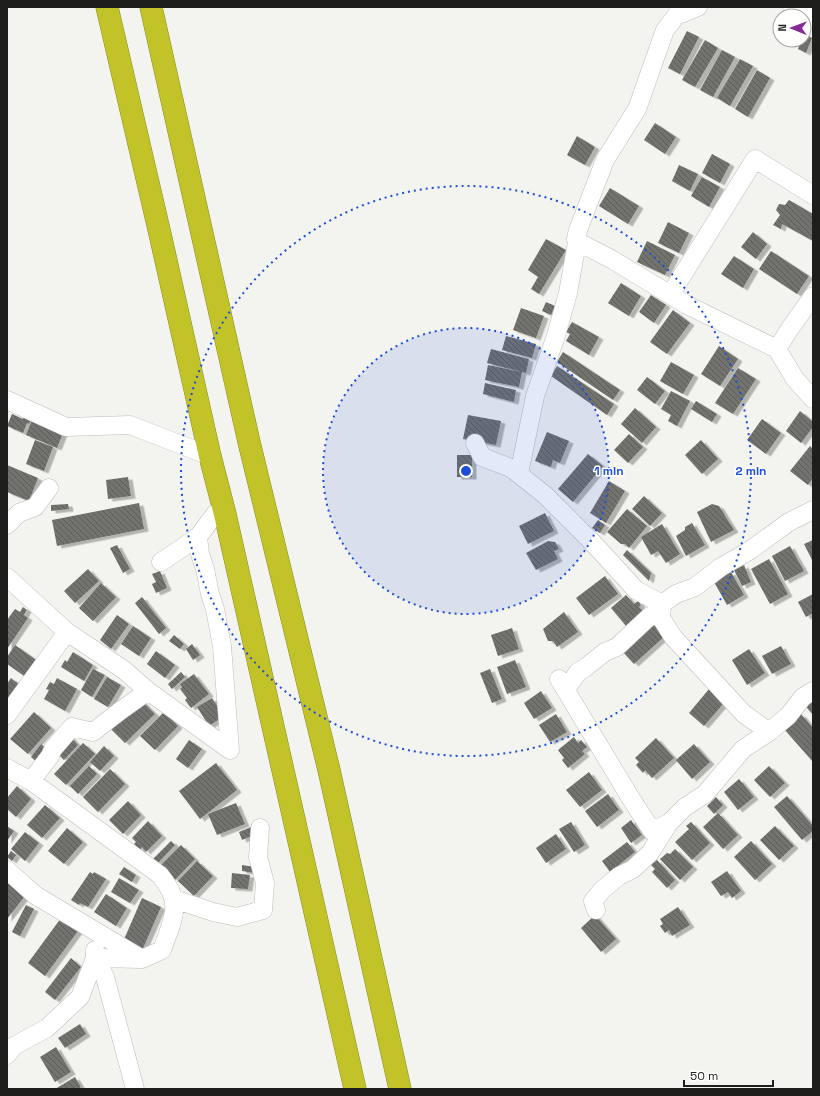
<svg xmlns="http://www.w3.org/2000/svg" width="820" height="1096" font-family="'Space Grotesk',sans-serif">
	<defs>
		<pattern id="building-back-hatch" width="6" height="6" patternUnits="userSpaceOnUse"><rect width="6" height="6" fill="#72726e"/><path d="M-1 5l2 2M0 0l6 6M5-1l2 2" fill="none" stroke="#5d5d5a"/></pattern>
		<filter id="shadow"><feDropShadow dx="4.5" dy="2.5" stdDeviation="0" flood-color="#0004"/></filter>
	</defs>
	<rect width="100%" height="100%" fill="#f3f4ef"/>
	<path fill="url(#building-back-hatch)" filter="url(#shadow)" d="M 687,31 L 699,37 L 680,74 L 668,68 Z
		M 804,34 L 812,38 L 806,53 L 798,49 L 799,46 L 793,44 L 795,40 L 804,40 Z
		M 705,40 L 718,48 L 695,87 L 682,80 Z
		M 722,50 L 735,57 L 713,97 L 700,90 Z
		M 740,59 L 753,66 L 730,106 L 717,98 Z
		M 757,70 L 770,78 L 748,117 L 735,109 Z
		M 655,123 L 676,137 L 665,154 L 644,140 Z
		M 577,136 L 595,147 L 585,165 L 567,155 Z
		M 712,154 L 730,164 L 720,183 L 702,173 Z
		M 679,165 L 698,174 L 690,191 L 672,181 Z
		M 702,177 L 720,187 L 709,207 L 691,196 Z
		M 610,188 L 639,206 L 628,224 L 599,206 Z
		M 789,200 L 813,214 L 813,241 L 782,224 L 781,229 L 773,225 L 780,215 L 776,210 L 779,204 L 785,205 Z
		M 668,222 L 689,233 L 679,253 L 658,243 Z
		M 753,232 L 767,244 L 756,259 L 741,247 Z
		M 546,239 L 566,250 L 539,294 L 531,289 L 538,277 L 528,270 Z
		M 647,241 L 675,255 L 665,275 L 637,262 Z
		M 771,251 L 809,276 L 797,294 L 759,269 Z
		M 734,256 L 754,269 L 743,288 L 721,274 Z
		M 621,283 L 641,296 L 629,316 L 608,303 Z
		M 651,295 L 666,305 L 654,323 L 639,312 Z
		M 546,302 L 555,306 L 551,315 L 542,311 Z
		M 521,308 L 544,316 L 536,338 L 513,330 Z
		M 673,310 L 690,323 L 667,354 L 650,342 Z
		M 572,322 L 599,337 L 589,355 L 566,341 L 570,334 L 566,332 Z
		M 506,336 L 536,344 L 532,358 L 502,350 Z
		M 719,346 L 738,359 L 720,386 L 701,374 Z
		M 491,349 L 529,359 L 526,373 L 487,363 Z
		M 563,352 L 620,390 L 613,400 L 557,362 Z
		M 671,362 L 694,375 L 683,394 L 660,381 Z
		M 488,365 L 522,372 L 519,387 L 485,380 Z
		M 557,366 L 614,404 L 607,415 L 551,376 Z
		M 738,368 L 756,379 L 733,414 L 715,403 Z
		M 647,377 L 665,391 L 655,404 L 637,390 Z
		M 485,383 L 516,390 L 514,402 L 483,394 Z
		M 671,391 L 690,401 L 677,426 L 668,421 L 671,415 L 661,409 Z
		M 696,401 L 717,414 L 712,422 L 691,409 Z
		M 635,408 L 656,427 L 642,443 L 621,424 Z
		M 800,411 L 813,422 L 813,427 L 801,443 L 786,431 Z
		M 12,414 L 23,419 L 25,415 L 32,418 L 29,424 L 27,423 L 23,433 L 7,426 Z
		M 468,415 L 501,421 L 496,445 L 463,439 Z
		M 762,419 L 781,433 L 766,454 L 747,440 Z
		M 32,420 L 63,433 L 57,448 L 26,435 Z
		M 547,432 L 569,441 L 560,463 L 553,460 L 551,467 L 535,461 Z
		M 629,434 L 643,447 L 628,463 L 614,450 Z
		M 35,440 L 53,447 L 44,471 L 26,464 Z
		M 701,440 L 718,459 L 702,474 L 685,455 Z
		M 810,446 L 813,449 L 813,478 L 808,485 L 790,471 Z
		M 588,454 L 603,466 L 573,502 L 558,489 Z
		M 457,455 L 472,455 L 472,477 L 457,477 Z
		M 7,465 L 38,478 L 29,501 L 7,492 Z
		M 128,477 L 131,496 L 108,499 L 106,480 Z
		M 609,481 L 625,491 L 606,523 L 590,513 Z
		M 644,496 L 662,513 L 650,526 L 632,509 Z
		M 139,503 L 144,529 L 57,546 L 52,520 Z
		M 68,504 L 69,509 L 51,511 L 51,505 Z
		M 712,504 L 719,506 L 734,530 L 711,542 L 697,512 Z
		M 627,509 L 647,526 L 629,548 L 625,544 L 621,544 L 607,532 Z
		M 545,513 L 554,531 L 528,544 L 519,526 Z
		M 598,520 L 605,525 L 600,533 L 592,528 Z
		M 692,523 L 705,545 L 686,556 L 676,536 L 685,530 L 685,527 Z
		M 662,524 L 680,554 L 666,563 L 658,551 L 651,555 L 641,537 Z
		M 813,540 L 813,562 L 804,544 Z
		M 548,541 L 555,542 L 559,549 L 554,551 L 558,559 L 536,570 L 526,553 Z
		M 117,545 L 130,569 L 123,573 L 110,548 Z
		M 790,546 L 804,571 L 785,581 L 772,556 Z
		M 627,550 L 651,573 L 649,581 L 623,555 Z
		M 769,559 L 788,594 L 770,604 L 751,569 Z
		M 744,565 L 751,582 L 742,586 L 734,570 Z
		M 88,569 L 99,581 L 75,603 L 64,591 Z
		M 160,571 L 167,588 L 156,593 L 152,584 L 156,582 L 152,574 Z
		M 731,572 L 744,595 L 727,605 L 714,582 Z
		M 605,576 L 618,594 L 589,615 L 576,598 Z
		M 101,583 L 116,597 L 93,621 L 79,608 Z
		M 813,594 L 813,606 L 812,607 L 813,613 L 806,617 L 798,602 Z
		M 626,595 L 634,604 L 638,601 L 641,605 L 639,607 L 643,611 L 626,626 L 611,608 Z
		M 142,597 L 166,628 L 159,634 L 135,603 Z
		M 23,607 L 27,610 L 24,615 L 28,618 L 7,649 L 7,620 L 15,609 L 20,612 Z
		M 564,612 L 578,632 L 557,647 L 553,641 L 548,641 L 543,629 Z
		M 117,615 L 129,624 L 111,649 L 100,640 Z
		M 651,621 L 665,636 L 634,664 L 621,650 Z
		M 133,626 L 151,638 L 139,656 L 121,644 Z
		M 512,628 L 519,649 L 498,656 L 491,635 Z
		M 174,635 L 184,644 L 180,649 L 169,641 Z
		M 192,644 L 200,655 L 193,660 L 186,649 Z
		M 15,645 L 39,662 L 27,678 L 7,664 L 7,657 Z
		M 781,646 L 791,664 L 772,674 L 762,656 Z
		M 749,649 L 765,673 L 747,685 L 732,660 Z
		M 156,651 L 175,665 L 165,678 L 147,664 Z
		M 73,652 L 93,665 L 84,681 L 61,667 L 65,660 L 67,662 Z
		M 515,660 L 526,687 L 507,694 L 497,667 Z
		M 93,669 L 105,675 L 92,697 L 81,690 Z
		M 490,669 L 502,699 L 492,703 L 480,673 Z
		M 181,672 L 185,677 L 172,689 L 168,684 Z
		M 194,674 L 209,694 L 191,708 L 185,700 L 187,698 L 180,689 L 182,687 L 180,684 Z
		M 107,677 L 121,685 L 108,707 L 94,699 Z
		M 11,678 L 22,687 L 11,702 L 7,699 L 7,684 Z
		M 57,678 L 77,689 L 65,711 L 44,699 L 49,690 L 46,689 L 50,682 L 54,684 Z
		M 709,689 L 724,703 L 704,726 L 689,713 Z
		M 541,691 L 552,708 L 534,719 L 524,703 Z
		M 813,694 L 813,715 L 802,702 Z
		M 212,698 L 224,716 L 209,726 L 197,707 Z
		M 140,699 L 155,714 L 125,743 L 110,728 Z
		M 34,712 L 51,728 L 28,754 L 10,739 Z
		M 164,712 L 178,726 L 155,750 L 140,736 Z
		M 556,714 L 567,732 L 550,742 L 539,725 Z
		M 801,714 L 813,728 L 813,762 L 784,729 Z
		M 70,736 L 78,745 L 64,760 L 55,751 Z
		M 574,737 L 578,743 L 581,740 L 587,747 L 582,751 L 585,754 L 568,768 L 562,760 L 564,758 L 558,750 Z
		M 656,738 L 674,758 L 652,778 L 645,770 L 643,773 L 636,765 L 639,762 L 635,758 Z
		M 189,740 L 202,749 L 188,768 L 176,759 Z
		M 83,743 L 95,754 L 66,785 L 54,774 Z
		M 41,744 L 48,750 L 38,763 L 31,757 Z
		M 694,744 L 710,762 L 692,779 L 676,760 Z
		M 104,746 L 114,756 L 100,771 L 90,762 Z
		M 216,763 L 237,790 L 200,819 L 179,791 Z
		M 89,766 L 97,774 L 78,794 L 70,786 Z
		M 769,766 L 785,783 L 770,797 L 754,780 Z
		M 110,769 L 125,784 L 98,812 L 83,797 Z
		M 589,772 L 602,790 L 580,807 L 566,790 Z
		M 739,779 L 754,797 L 738,810 L 724,792 Z
		M 17,786 L 31,799 L 16,817 L 7,809 L 7,798 Z
		M 608,794 L 619,810 L 597,827 L 585,811 Z
		M 787,796 L 813,826 L 813,831 L 802,840 L 774,807 Z
		M 716,797 L 723,805 L 714,814 L 707,806 Z
		M 128,801 L 141,815 L 123,834 L 109,820 Z
		M 236,803 L 245,824 L 217,835 L 208,814 Z
		M 45,805 L 60,818 L 42,838 L 27,825 Z
		M 718,813 L 738,835 L 723,849 L 703,827 Z
		M 631,820 L 642,835 L 631,843 L 621,828 Z
		M 148,821 L 162,836 L 146,852 L 142,847 L 140,850 L 134,844 L 136,842 L 132,838 Z
		M 571,822 L 585,845 L 574,852 L 559,829 Z
		M 691,822 L 710,843 L 692,860 L 675,842 L 689,829 L 686,826 Z
		M 7,826 L 14,831 L 7,841 Z
		M 775,826 L 794,846 L 779,860 L 760,840 Z
		M 251,827 L 254,835 L 242,840 L 239,832 Z
		M 67,828 L 83,842 L 64,864 L 48,851 Z
		M 25,832 L 39,843 L 25,861 L 11,849 Z
		M 556,834 L 566,849 L 546,863 L 536,848 Z
		M 171,841 L 175,845 L 158,863 L 153,859 Z
		M 751,841 L 772,864 L 755,880 L 734,857 Z
		M 627,842 L 635,852 L 610,872 L 602,861 Z
		M 181,845 L 195,859 L 175,880 L 160,866 Z
		M 675,849 L 693,867 L 680,880 L 660,859 L 667,853 L 670,854 Z
		M 11,851 L 16,855 L 12,861 L 7,857 Z
		M 657,860 L 675,880 L 667,888 L 652,872 L 655,869 L 651,865 Z
		M 197,861 L 213,876 L 194,896 L 178,881 Z
		M 242,865 L 255,867 L 255,873 L 242,871 Z
		M 124,867 L 136,875 L 132,882 L 119,874 Z
		M 727,871 L 741,891 L 732,898 L 728,892 L 721,896 L 711,882 Z
		M 90,872 L 93,874 L 94,872 L 106,879 L 88,907 L 80,903 L 79,905 L 71,900 Z
		M 232,873 L 250,875 L 248,889 L 231,888 Z
		M 119,878 L 139,890 L 130,903 L 111,892 Z
		M 7,882 L 25,896 L 7,919 Z
		M 106,894 L 127,908 L 116,926 L 94,912 Z
		M 142,898 L 161,907 L 141,953 L 122,944 Z
		M 26,905 L 34,909 L 20,936 L 12,932 Z
		M 678,907 L 690,925 L 672,936 L 669,930 L 665,933 L 660,926 L 663,924 L 660,919 Z
		M 595,915 L 616,939 L 601,952 L 581,928 Z
		M 61,918 L 78,931 L 45,976 L 28,963 Z
		M 71,958 L 81,967 L 55,1000 L 45,992 Z
		M 80,1024 L 86,1034 L 65,1048 L 58,1038 Z
		M 56,1047 L 71,1072 L 55,1082 L 40,1057 Z
		M 75,1077 L 81,1087 L 77,1089 L 55,1089 Z"/>
	<g fill="none" stroke-linecap="round" stroke-linejoin="round">
		<defs>
			<path id="minor" d="M 680,7 L 676,16 L 665,30 L 637,109 L 605,160 L 578,230 L 576,239 L 577,242 L 584,245 L 613,260 L 687,305 L 777,349
				M 792,7 L 813,17
				M 676,16 L 698,7
				M 670,295 L 755,159 L 813,195
				M 813,296 L 789,330 L 777,349 L 795,379 L 813,399
				M 7,400 L 66,427 L 130,425 L 210,456
				M 475,443 L 482,457 L 511,468 L 545,495 L 593,543 L 636,590 L 662,604
				M 519,474 L 535,396 L 555,339 L 568,293 L 577,242
				M 7,525 L 19,513 L 35,507 L 49,488
				M 161,562 L 198,537
				M 7,577 L 67,632
				M 559,679 L 630,797 L 652,831 L 669,823 L 685,807 L 705,794 L 743,749 L 769,732 L 788,716 L 803,697 L 813,691
				M 566,689 L 578,672 L 586,667 L 605,652 L 617,647 L 650,616
				M 148,691 L 230,750 L 222,646 L 215,609 L 210,594 L 205,569 L 200,554 L 198,537 L 215,514 L 225,514
				M 7,715 L 67,632 L 124,670 L 148,691 L 120,711 L 93,732 L 72,727 L 53,749 L 50,756 L 31,781
				M 769,732 L 744,714 L 673,637 L 661,618 L 662,604 L 676,594 L 695,587 L 721,567 L 749,551 L 789,522 L 813,510
				M 7,768 L 31,781 L 160,875 C 184,904 173,918 162,950 L 142,959
				M 7,870 L 35,895 L 142,959 L 95,958 L 80,997 L 47,1028 L 14,1046 L 7,1055
				M 174,899 L 213,912 L 237,917 L 263,910 L 265,883 L 258,857 L 260,828
				M 596,910 L 593,901 L 602,890 L 619,876 L 633,869 L 650,853 L 669,823
				M 95,950 L 95,958 L 105,977 L 135,1089"/>
			<path id="highway" d="M 107,7 L 160,234 L 210,456 L 225,514 L 355,1089
				M 151,7 L 249,442 L 329,770 L 400,1089"/>
		</defs>
		<use href="#minor" stroke="#bdbdb9" stroke-width="19"/>
		<use href="#highway" stroke="#898924" stroke-width="23"/>
		<use href="#minor" stroke="#fff" stroke-width="18"/>
		<use href="#highway" stroke="#c2c229" stroke-width="22"/>
	</g>
	<circle cx="466" cy="471" r="143" fill="#1d4ed8" fill-opacity=".12"/>
	<g fill="none" stroke="#1d4ed8" stroke-width="2" stroke-dasharray="2 4">
		<circle cx="466" cy="471" r="143"/>
		<circle cx="466" cy="471" r="285"/>
	</g>
	<circle cx="466" cy="471" r="6" fill="#1d4ed8" stroke="#fffffe" stroke-width="2"/>
	<g font-size="12" text-anchor="middle" font-weight="bold" fill="#1d4ed8" stroke="#fffffe" stroke-width="3" stroke-linejoin="round" paint-order="stroke">
		<text x="609" y="475">1 min</text>
		<text x="751" y="475">2 min</text>
	</g>
	<rect width="820" height="1096" fill="none" stroke="#1e1e1c" stroke-width="16"/>
	<g transform="translate(792 28) rotate(271)"><circle r="19" fill="#fffffe" stroke="#a5a5a4"/>
	<path d="M0-3L7 15L0 10L-7 15Z" fill="#842b98"/>
	<text y="-6" font-size="11" font-weight="bold" text-anchor="middle" fill="#1e1e1c">N</text>
	</g>
	<path d="M684 1080v6h89v-6" fill="none" stroke="#1e1e1c" stroke-width="2"/>
	<text x="690" y="1080" font-size="12" fill="#1e1e1c" stroke="#fffffe" stroke-width="3" paint-order="stroke">50 m</text>
</svg>
